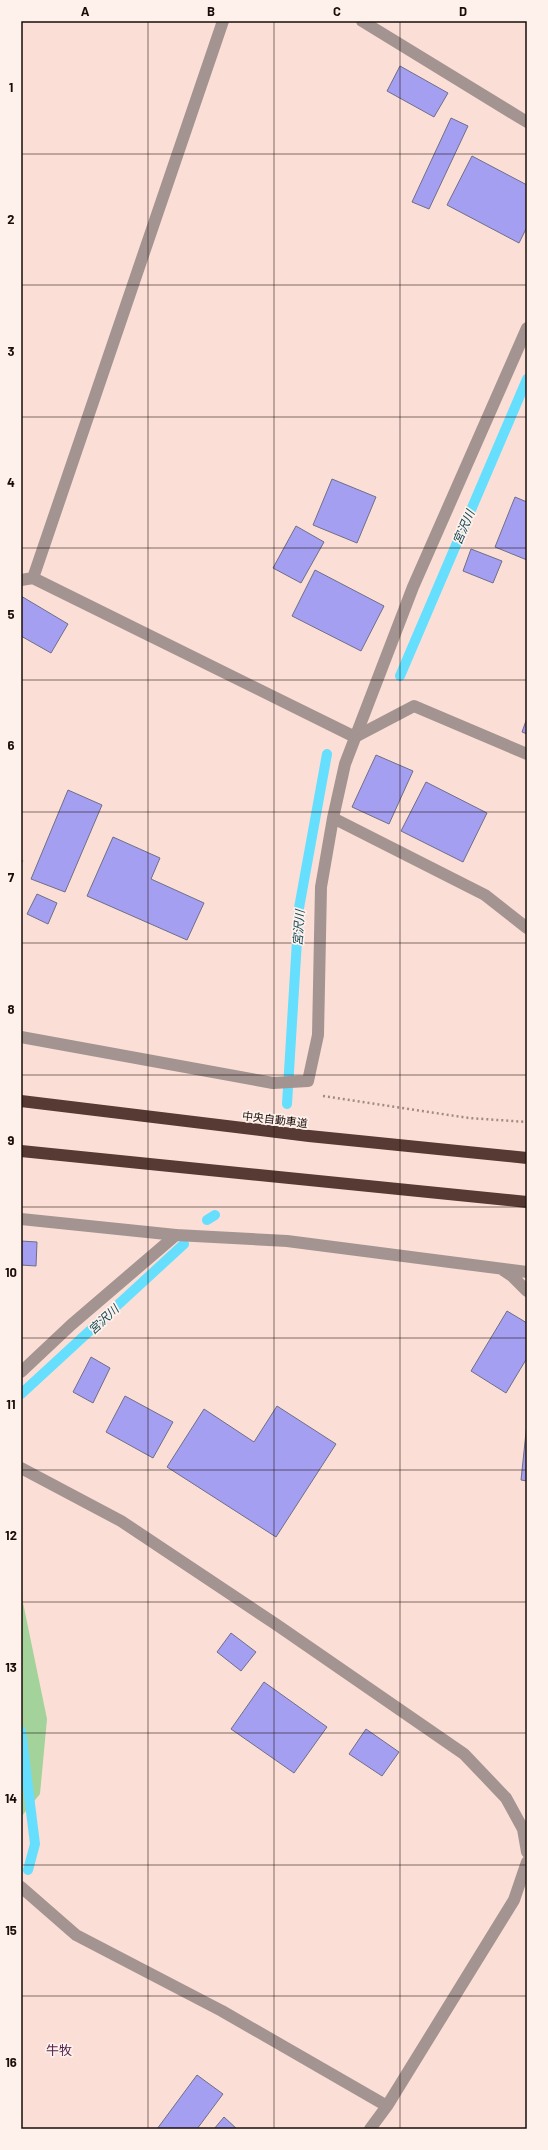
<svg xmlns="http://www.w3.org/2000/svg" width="548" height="2150" font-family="Barlow,'Noto Sans JP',sans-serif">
	<rect width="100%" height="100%" fill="#fbdfd6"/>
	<path fill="#a3d29b" d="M 21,1593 L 47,1719 L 40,1794 L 21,1817 Z"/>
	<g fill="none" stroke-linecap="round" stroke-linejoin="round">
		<path stroke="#65dffd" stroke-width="10" d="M 400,676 L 527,379
			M 287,1104 L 299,908 L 327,754
			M 207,1220 L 215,1215
			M 21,1394 L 184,1244
			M 21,1731 L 35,1844 L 28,1870"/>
	</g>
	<path fill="#a49ff0" stroke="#6f6e89" d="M 400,66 L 448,93 L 434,117 L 387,91 Z
		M 451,118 L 468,126 L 429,209 L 412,202 Z
		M 472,156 L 527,185 L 527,227 L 519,243 L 447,205 Z
		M 332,479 L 376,497 L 357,543 L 313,525 Z
		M 515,497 L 527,502 L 527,560 L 495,547 Z
		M 296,526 L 324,542 L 301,583 L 273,568 Z
		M 471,549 L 502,561 L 493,583 L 463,571 Z
		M 315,570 L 384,606 L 361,651 L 292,616 Z
		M 21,596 L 68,624 L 51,653 L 21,636 Z
		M 527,718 L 527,734 L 522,732 Z
		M 376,755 L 413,771 L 389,824 L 352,807 Z
		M 426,782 L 487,813 L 463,862 L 401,831 Z
		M 68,790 L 102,805 L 65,892 L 31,879 Z
		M 113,837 L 160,858 L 151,879 L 204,903 L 187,940 L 87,896 Z
		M 37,894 L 57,903 L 48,924 L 27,914 Z
		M 21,1241 L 37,1242 L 36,1266 L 21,1265 Z
		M 507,1311 L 527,1323 L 527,1358 L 506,1393 L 471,1371 Z
		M 91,1357 L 110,1368 L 93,1403 L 73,1392 Z
		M 125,1396 L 173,1422 L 153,1458 L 106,1432 Z
		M 277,1406 L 336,1444 L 276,1537 L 167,1467 L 204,1409 L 254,1442 Z
		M 527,1423 L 527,1481 L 521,1480 Z
		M 231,1633 L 256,1652 L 241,1671 L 217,1652 Z
		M 264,1682 L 327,1727 L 294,1773 L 231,1729 Z
		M 366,1729 L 399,1752 L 382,1776 L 349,1754 Z
		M 197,2075 L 223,2094 L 197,2129 L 157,2129 Z
		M 224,2117 L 237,2129 L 214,2129 Z"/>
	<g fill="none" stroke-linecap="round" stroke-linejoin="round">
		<path stroke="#a08b84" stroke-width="2.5" stroke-dasharray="2 3" stroke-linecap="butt" d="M 21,861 L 24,862
			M 323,1096 L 469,1118 L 527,1122"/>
		<path stroke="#a49491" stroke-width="12" d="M 355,737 L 414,706 L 527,754
			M 21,1372 L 71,1325 L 176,1235"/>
		<path stroke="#a49491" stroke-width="12" d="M 362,21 L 527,122
			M 33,578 L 223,21
			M 21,580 L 33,578 L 355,737
			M 333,818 L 485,895 L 527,928
			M 21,1037 L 273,1083 L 308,1081 L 318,1035 L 321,887 L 333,818 L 345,764 L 413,587 L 527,328
			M 21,1219 L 176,1235 L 287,1241 L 527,1272
			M 503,1270 L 512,1276 L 527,1291
			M 21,1468 L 121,1521 L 277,1625 L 464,1754 L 506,1798 L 523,1829 L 527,1852
			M 21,1887 L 76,1935 L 222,2011 L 387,2106
			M 370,2129 L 387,2106 L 514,1900 L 527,1862"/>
		<path stroke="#573a34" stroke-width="12" d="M 21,1101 L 309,1136 L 527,1158
			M 21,1151 L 527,1202"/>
	</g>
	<path fill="none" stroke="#190d09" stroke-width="1" stroke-opacity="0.55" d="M 148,21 L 148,2129M 274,21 L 274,2129M 400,21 L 400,2129M 21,154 L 527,154M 21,285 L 527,285M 21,417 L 527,417M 21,548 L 527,548M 21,680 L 527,680M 21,812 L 527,812M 21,943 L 527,943M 21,1075 L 527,1075M 21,1207 L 527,1207M 21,1338 L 527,1338M 21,1470 L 527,1470M 21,1602 L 527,1602M 21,1733 L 527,1733M 21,1865 L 527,1865M 21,1996 L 527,1996"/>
	<g text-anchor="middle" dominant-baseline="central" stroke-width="3.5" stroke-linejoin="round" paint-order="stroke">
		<g font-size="11" fill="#190d09" stroke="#fef0eb">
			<text transform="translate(275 1119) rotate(7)">中央自動車道</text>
		</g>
		<g font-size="12" font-style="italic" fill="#134956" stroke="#fef0eb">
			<text transform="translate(463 527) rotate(-67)">宮沢川</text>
			<text transform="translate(298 928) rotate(-86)">宮沢川</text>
			<text transform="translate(103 1319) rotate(-43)">宮沢川</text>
		</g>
		<g font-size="13" fill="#511d4b" stroke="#fef0eb">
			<text x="59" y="2050">牛牧</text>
		</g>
	</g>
	<rect width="548" height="2150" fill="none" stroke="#fef0eb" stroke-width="44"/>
	<rect x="22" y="22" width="504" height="2106" fill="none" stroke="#190d09" stroke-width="1.5"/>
	<g font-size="13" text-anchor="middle" font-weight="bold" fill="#190d09">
		<text x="85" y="16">A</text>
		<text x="211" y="16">B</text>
		<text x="337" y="16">C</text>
		<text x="463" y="16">D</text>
		<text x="11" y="92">1</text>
		<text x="11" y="224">2</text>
		<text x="11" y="356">3</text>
		<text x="11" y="487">4</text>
		<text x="11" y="619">5</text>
		<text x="11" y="750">6</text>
		<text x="11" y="882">7</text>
		<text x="11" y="1014">8</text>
		<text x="11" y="1145">9</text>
		<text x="11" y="1277">10</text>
		<text x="11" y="1409">11</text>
		<text x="11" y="1540">12</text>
		<text x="11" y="1672">13</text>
		<text x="11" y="1803">14</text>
		<text x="11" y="1935">15</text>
		<text x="11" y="2067">16</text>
	</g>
</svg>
